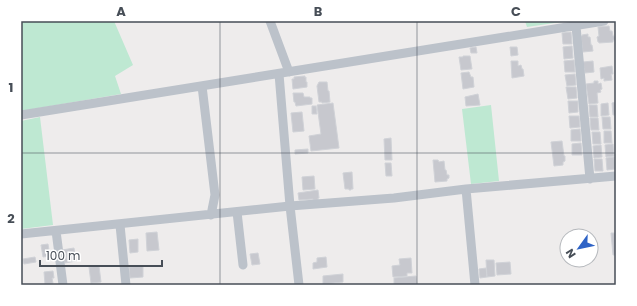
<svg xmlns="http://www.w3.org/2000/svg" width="637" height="306" font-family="Poppins,sans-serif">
	<rect width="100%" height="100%" fill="#eeecec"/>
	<path fill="#bee8d2" d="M 21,21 L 114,21 L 133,65 L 115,76 L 121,94 L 21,111 Z
		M 525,21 L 568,21 L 527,27 Z
		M 491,105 L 499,181 L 471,184 L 462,109 Z
		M 40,117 L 53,225 L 21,229 L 21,121 Z"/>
	<path fill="#c7c8ce" stroke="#d0d2d7" d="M 609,26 L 610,31 L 612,31 L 613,36 L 614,36 L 615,40 L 613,40 L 613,42 L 599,43 L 599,42 L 598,42 L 597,37 L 599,36 L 598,27 Z
		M 571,32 L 572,44 L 563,44 L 562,33 Z
		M 588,34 L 588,37 L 590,37 L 591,45 L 592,45 L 593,51 L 583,52 L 581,37 L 582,36 L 582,35 Z
		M 572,46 L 573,58 L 564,59 L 563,47 Z
		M 476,47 L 477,53 L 471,53 L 470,48 Z
		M 510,47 L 517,47 L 518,55 L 511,56 Z
		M 463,56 L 470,56 L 472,69 L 471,69 L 461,70 L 459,57 L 463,57 Z
		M 574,60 L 575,72 L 565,72 L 564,61 Z
		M 511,61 L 518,61 L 518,66 L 521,65 L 522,69 L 523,69 L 524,76 L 512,78 Z
		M 593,61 L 594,72 L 585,73 L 583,62 Z
		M 612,66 L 613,74 L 611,74 L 612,80 L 604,81 L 604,78 L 601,79 L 600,68 Z
		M 469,72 L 471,77 L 473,77 L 474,87 L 463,89 L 461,73 Z
		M 575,74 L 576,85 L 567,86 L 565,75 Z
		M 305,76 L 305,78 L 306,77 L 306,82 L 307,82 L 307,87 L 293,89 L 292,79 L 294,79 L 294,77 Z
		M 594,81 L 598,81 L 598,84 L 601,83 L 602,89 L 600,90 L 601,92 L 597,93 L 598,103 L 589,104 L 586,84 L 594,83 Z
		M 319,82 L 327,82 L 328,91 L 329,91 L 330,102 L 322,103 L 322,102 L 319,102 L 317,86 Z
		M 566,87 L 576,87 L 577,98 L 568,99 Z
		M 293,93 L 303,93 L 304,97 L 310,97 L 310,98 L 312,98 L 312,104 L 296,106 L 295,102 L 294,102 Z
		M 478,94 L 480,105 L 466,106 L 465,97 Z
		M 568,101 L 578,101 L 578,112 L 569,113 Z
		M 616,102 L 616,115 L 613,115 L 612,103 Z
		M 333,103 L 339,148 L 311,151 L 309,136 L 321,134 L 317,105 Z
		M 608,103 L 609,115 L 601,116 L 601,104 Z
		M 589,105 L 597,105 L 598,117 L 590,117 Z
		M 312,106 L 316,106 L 317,114 L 312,114 Z
		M 302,112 L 304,131 L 293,132 L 291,113 Z
		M 569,116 L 579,116 L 580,127 L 570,128 Z
		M 602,117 L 610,117 L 611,129 L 603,129 Z
		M 590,118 L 598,118 L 599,130 L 591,130 Z
		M 580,129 L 581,141 L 571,141 L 571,130 Z
		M 604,131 L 611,131 L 612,143 L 604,143 Z
		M 592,132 L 600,132 L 601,144 L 593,144 Z
		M 391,138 L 392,160 L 385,160 L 384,139 Z
		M 562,141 L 564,156 L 565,156 L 565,161 L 563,162 L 563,165 L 554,166 L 551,142 Z
		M 581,143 L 582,155 L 572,155 L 572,144 Z
		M 613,144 L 614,156 L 606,157 L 605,145 Z
		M 601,145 L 602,157 L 594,158 L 593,146 Z
		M 308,149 L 308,153 L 295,154 L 295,150 Z
		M 614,157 L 615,169 L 607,170 L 606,158 Z
		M 594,159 L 602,159 L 603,171 L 595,171 Z
		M 433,160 L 438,160 L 439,162 L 444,161 L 445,170 L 446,170 L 447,175 L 449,175 L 449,178 L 447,179 L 447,181 L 435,182 Z
		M 385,163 L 391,163 L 392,176 L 386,176 Z
		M 352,172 L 353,189 L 351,189 L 351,190 L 349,190 L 349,189 L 345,189 L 343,173 Z
		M 314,176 L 315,189 L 303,190 L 302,177 Z
		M 318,190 L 319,198 L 318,198 L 318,200 L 313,200 L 313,199 L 299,200 L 298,193 Z
		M 157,232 L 159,250 L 147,251 L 146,233 Z
		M 611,233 L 616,233 L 616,255 L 613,255 Z
		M 138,239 L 138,252 L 130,253 L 129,240 Z
		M 48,244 L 50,256 L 43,257 L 41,245 Z
		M 74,248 L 76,261 L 65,263 L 62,250 Z
		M 258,253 L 260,264 L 252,265 L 250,254 Z
		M 35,257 L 36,262 L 24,264 L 23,259 Z
		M 326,257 L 327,267 L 313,269 L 313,263 L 317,262 L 317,258 Z
		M 411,258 L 412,273 L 407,273 L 407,276 L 393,277 L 392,266 L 400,265 L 399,259 Z
		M 486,260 L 494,260 L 495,276 L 487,277 Z
		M 510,262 L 511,274 L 497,275 L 496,263 Z
		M 99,266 L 101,282 L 91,283 L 89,267 Z
		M 143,266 L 143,277 L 130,278 L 129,267 Z
		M 486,268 L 487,277 L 480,278 L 479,269 Z
		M 53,271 L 54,278 L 52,278 L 53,283 L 45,284 L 44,272 Z
		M 343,274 L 343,282 L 323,284 L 323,276 Z
		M 416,276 L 417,285 L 394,285 L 394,278 Z"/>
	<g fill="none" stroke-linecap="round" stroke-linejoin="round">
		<path stroke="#bcc2ca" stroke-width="9" d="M 270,21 L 289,72
			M 576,26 L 590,179
			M 279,74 L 290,206 L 299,285
			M 202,86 L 215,195 L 211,215
			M 21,115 L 604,21
			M 466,189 L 475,285
			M 237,212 L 243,265
			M 120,225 L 126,285
			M 56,231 L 63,285
			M 21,234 L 290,206 L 394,198 L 466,189 L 616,176"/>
	</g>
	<path fill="none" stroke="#474e57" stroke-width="1" stroke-opacity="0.55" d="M 220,21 L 220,285M 417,21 L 417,285M 21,153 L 616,153"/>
	<rect width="637" height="306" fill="none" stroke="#ffffff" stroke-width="44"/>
	<g transform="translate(579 248) rotate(237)"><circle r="19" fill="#ffffff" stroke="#b5b8bc"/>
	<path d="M0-3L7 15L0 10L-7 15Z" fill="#2e63c6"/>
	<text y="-6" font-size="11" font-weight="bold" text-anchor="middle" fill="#474e57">N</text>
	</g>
	<path d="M40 260v6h122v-6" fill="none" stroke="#474e57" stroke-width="2"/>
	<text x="46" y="260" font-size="12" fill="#474e57" stroke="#ffffff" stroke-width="3" paint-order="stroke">100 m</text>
	<rect x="22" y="22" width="593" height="262" fill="none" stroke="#474e57" stroke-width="1.5"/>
	<g font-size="13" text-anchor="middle" font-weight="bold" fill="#474e57">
		<text x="121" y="16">A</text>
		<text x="318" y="16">B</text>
		<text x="516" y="16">C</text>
		<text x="11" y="92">1</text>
		<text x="11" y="223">2</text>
	</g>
</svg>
